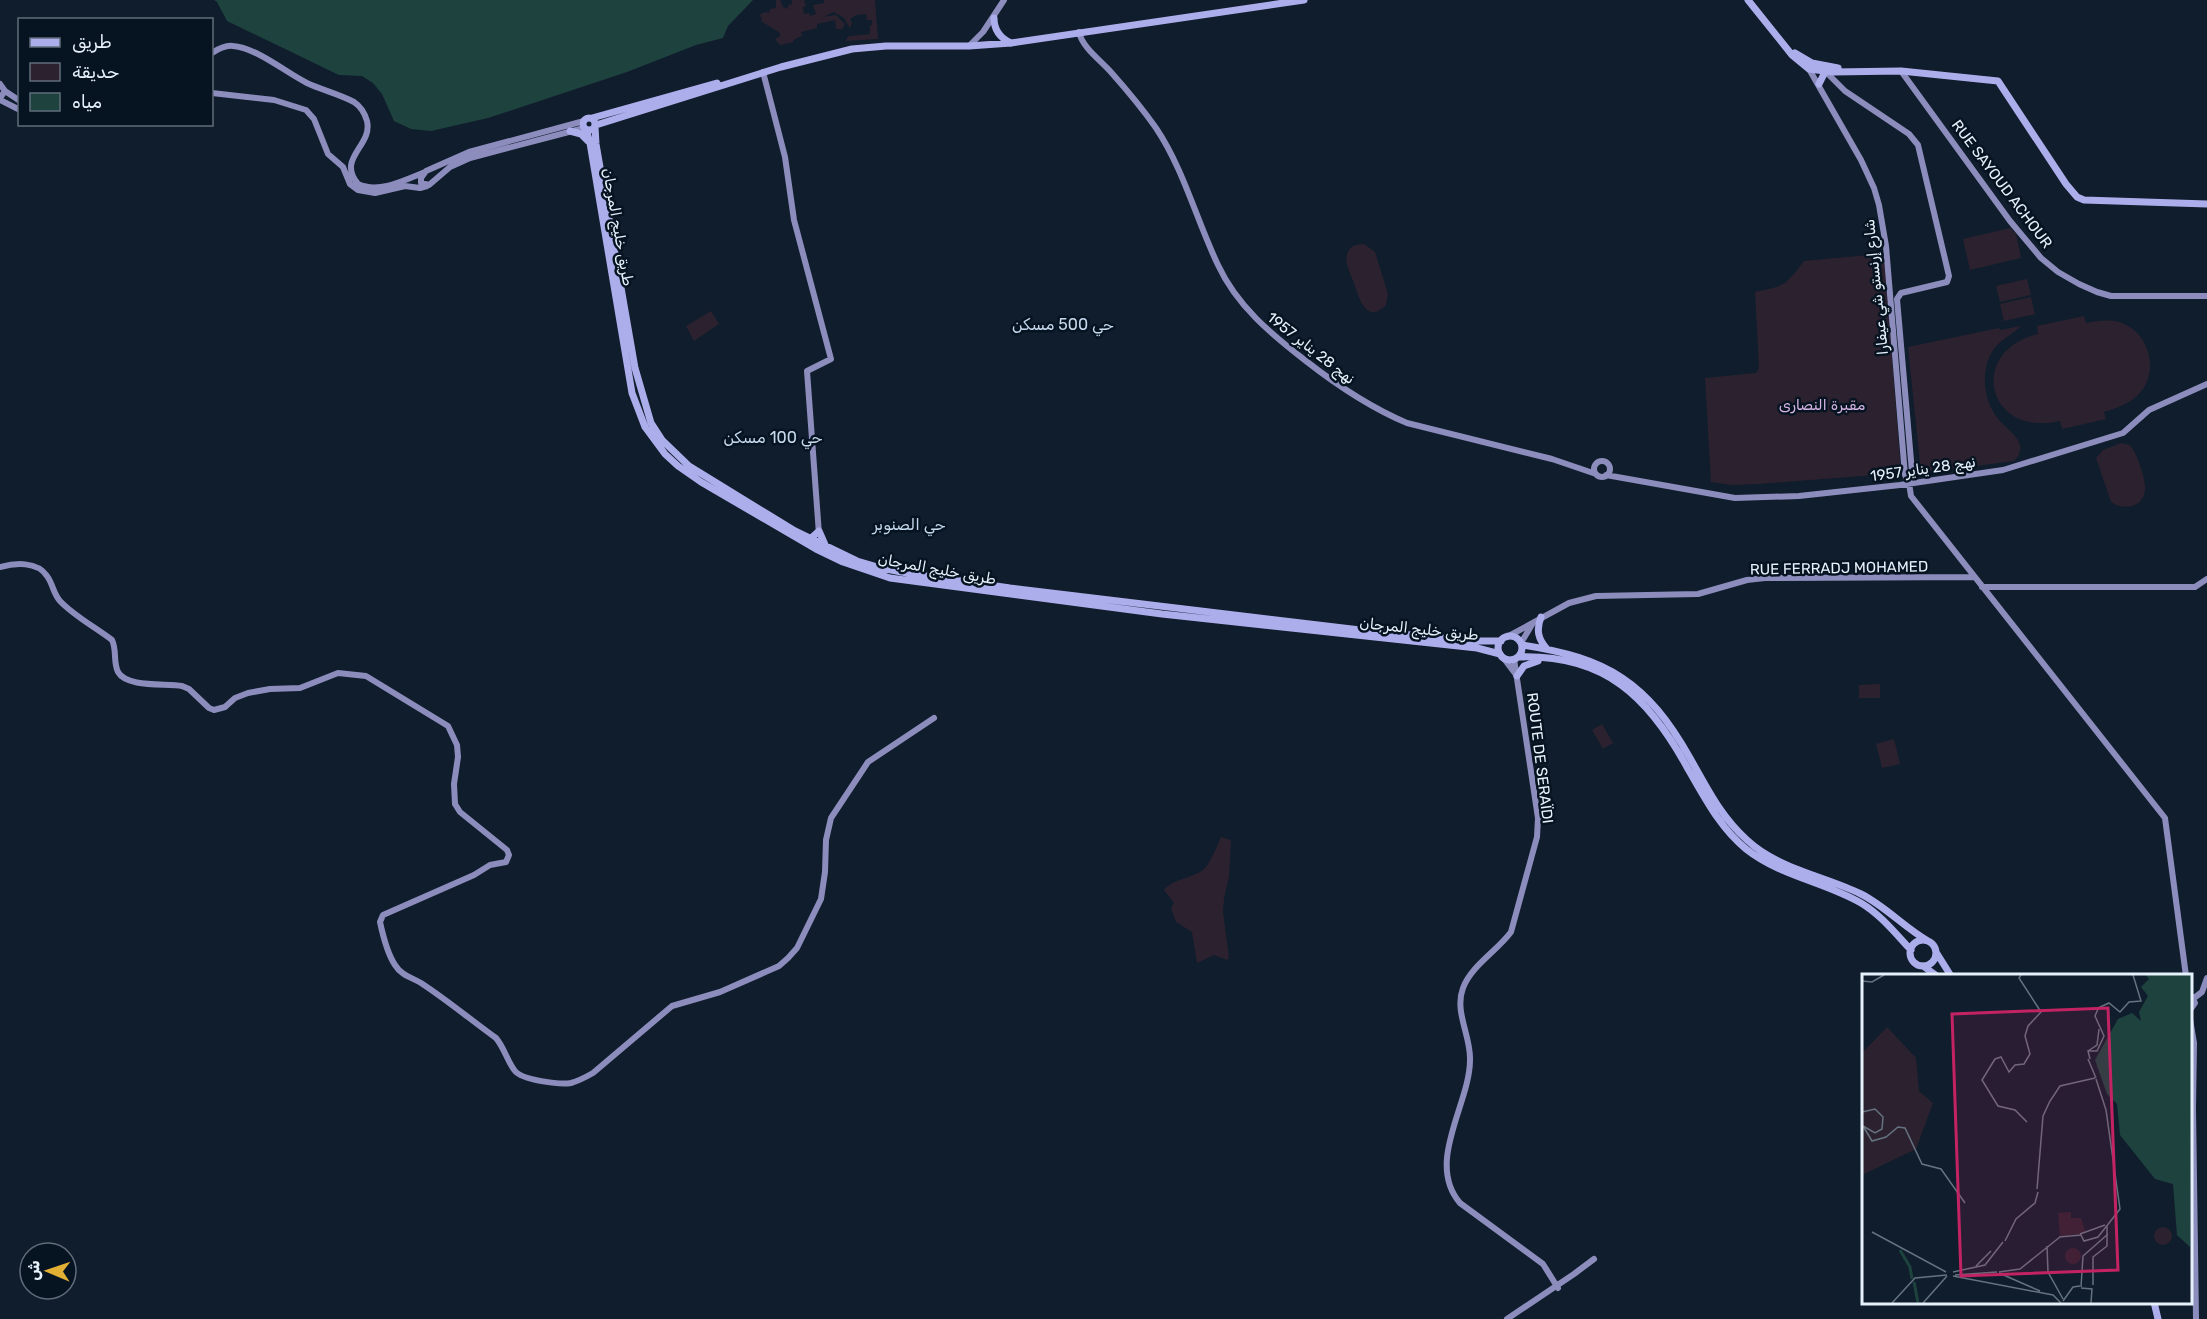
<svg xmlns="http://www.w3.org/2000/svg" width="2207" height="1319" font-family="Rubik,'Noto Sans Arabic',sans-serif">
	<rect width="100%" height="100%" fill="#0f1d2c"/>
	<path fill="#2c222f" d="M 776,0 L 780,0 L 783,7 L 787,9 L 789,5 L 792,4 L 792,0 L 804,0 L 806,6 L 803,7 L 804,14 L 809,13 L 810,16 L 816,14 L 813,5 L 824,3 L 824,0 L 875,0 L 878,39 L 845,41 L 849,36 L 870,34 L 870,25 L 872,25 L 872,20 L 867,20 L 866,14 L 856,15 L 850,19 L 852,23 L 850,28 L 844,18 L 834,12 L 823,17 L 836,15 L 845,24 L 842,29 L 836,29 L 835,20 L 817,24 L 817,28 L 801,32 L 802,36 L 793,40 L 794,42 L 780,45 L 775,39 L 780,36 L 780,33 L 761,21 L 762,18 L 759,15 L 765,12 L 769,13 L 770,9 L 776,8 Z
		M 2010,228 L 2016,234 L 2021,258 L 1970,270 L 1963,239 Z
		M 1364,244 L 1375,252 L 1388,294 L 1386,305 C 1366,325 1359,298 1354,283 C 1351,275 1343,261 1348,252 C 1351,245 1357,244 1364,244 Z
		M 1879,254 L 1884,255 L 1901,473 L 1758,484 L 1732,485 L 1711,482 L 1705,378 L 1756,373 L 1759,368 L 1755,292 C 1785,286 1785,286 1804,261 Z
		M 2027,279 L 2031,295 L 2000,302 L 1996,286 Z
		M 2031,297 L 2035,314 L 2004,321 L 2000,304 Z
		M 711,311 L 719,324 L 694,341 L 686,326 Z
		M 2084,316 L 2086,323 C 2097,321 2108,319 2119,322 C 2149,331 2161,372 2138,395 C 2129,404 2116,408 2104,412 L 2106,419 L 2062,429 L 2060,421 C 1986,438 1967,351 2038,334 L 2037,326 Z
		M 2021,326 C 2013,334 2000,340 1993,350 C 1980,371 1983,401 1999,420 C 2010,432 2031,444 2014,461 L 1921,473 L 1908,347 L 1999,328 L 2000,330 Z
		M 2121,443 L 2130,445 C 2137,454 2144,474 2145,486 C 2147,506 2124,512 2111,502 L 2096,458 L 2103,450 Z
		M 1880,684 L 1880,698 L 1859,698 L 1859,685 Z
		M 1602,724 L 1613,743 L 1603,749 L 1592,730 Z
		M 1894,739 L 1900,764 L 1882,768 L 1876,744 Z
		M 1221,837 L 1231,840 L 1229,877 L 1224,898 L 1223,912 L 1229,958 L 1227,960 L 1214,955 L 1197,963 L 1192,932 L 1176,922 L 1171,908 L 1174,903 L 1164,890 C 1175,877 1195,879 1206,867 C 1212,859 1217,846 1221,837 Z"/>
	<path fill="#1e433e" d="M 214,0 L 753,0 L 728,26 L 723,38 L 696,45 L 627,72 L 488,118 L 431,131 L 411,129 L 394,121 L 382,94 L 373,83 L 362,76 L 339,75 L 227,21 L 217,2 Z"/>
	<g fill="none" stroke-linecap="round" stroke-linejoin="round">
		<path stroke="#8c8dbd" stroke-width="6" d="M 1079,32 C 1082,47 1100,60 1110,71 C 1126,89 1142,108 1156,128 C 1184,170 1196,219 1218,265 C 1237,306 1271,334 1306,361 C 1338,386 1369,407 1407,423 L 1552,459 L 1596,474
			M 969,46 L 983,32 L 1004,0
			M 212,53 C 218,49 225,45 233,46 C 257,48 285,72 307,83 C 322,90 339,94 354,102 C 360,106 365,114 367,121 C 373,146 336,158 358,184 C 379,194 405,180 425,172
			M 1809,69 L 1861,160 L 1874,188 L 1879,205 L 1886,246 L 1905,475 L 1909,483 L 1911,496 L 2165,818 L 2186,976
			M 1824,70 L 1845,91 L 1909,134 L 1918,145 L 1949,276 L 1947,282 L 1901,293 L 1897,299 L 1912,472 L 1909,483
			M 1901,71 L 2010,221 L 2041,258 L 2058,272 L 2079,284 L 2097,292 L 2111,296 L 2207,296
			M 763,72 L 785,157 L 794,220 L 831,359 L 807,371 L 819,534
			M 0,84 L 5,91 L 0,98
			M 5,91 L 20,101
			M 212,93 L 274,100 L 306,110 L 314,119 L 328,154 L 343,167 L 350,184 L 358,190 L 375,193 L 405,186 L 420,188 L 427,186
			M 0,100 L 20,110
			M 584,121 L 469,152 L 426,171 L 421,178 L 421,183 L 429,185 L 450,167 L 470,158 L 584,128
			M1594 469a8 8 0 1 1 16 0a8 8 0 1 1-16 0Z
			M 1606,475 L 1735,498 L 1799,496 L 1900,485 L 2003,470 L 2123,433 L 2149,410 L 2207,384
			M 0,567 C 15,563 37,561 47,576 C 53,584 53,593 60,601 C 74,616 95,627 112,640 C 117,650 113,662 118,672 C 127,688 166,683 182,686 L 189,689 L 209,708 L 214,710 L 225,707 L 235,698 L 248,693 L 270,689 L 300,688 L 338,673 L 366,676 L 448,726 L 457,745 L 458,757 L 454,784 L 455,804 L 460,812 L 507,850 L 509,855 L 506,862 L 490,865 L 474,875 L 383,915 L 380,922 C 383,936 387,953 395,965 C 402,976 411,977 421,983 C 447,1000 471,1020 496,1038 C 505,1049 507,1061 515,1071 C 522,1080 560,1085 571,1083 C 578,1081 586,1077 593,1073 L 672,1006 L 720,992 L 779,966 L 788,958 L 797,948 L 821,899 L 825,872 L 826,840 L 831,818 L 868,762 L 934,718
			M 1982,587 L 2195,587 L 2207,579
			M 1507,637 L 1569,603 L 1596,596 L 1698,594 L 1747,580 L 1765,578 L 1974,577
			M 1521,643 L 1533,623
			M 1502,656 L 1517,676
			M 1514,659 L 1538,818 L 1537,837 L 1511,932 C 1497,951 1471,966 1463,988 C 1454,1012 1471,1036 1470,1060 C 1470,1104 1425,1162 1460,1203 L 1543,1264 L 1558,1288
			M 2190,994 L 2195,1003 L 2190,1010
			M 2194,998 L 2202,992 L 2207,978
			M 2190,1019 L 2194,1043 L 2193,1108 L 2196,1319
			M 1507,1319 L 1574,1274 L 1594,1259"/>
		<path stroke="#acaeec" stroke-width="7" d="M 1748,0 L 1792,55 L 1809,69 L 1833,72 L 1901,71 L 1998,81 L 2066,184 L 2077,197 L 2084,200 L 2207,204
			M 994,18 C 994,30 1000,38 1011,43
			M 1795,53 L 1812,63 L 1838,68
			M 1819,84 L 1825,72
			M583 124a6 6 0 1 1 12 0a6 6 0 1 1-12 0Z
			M 592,118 L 717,83
			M 596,125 L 781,67 L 852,49 L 886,46 L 969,46 L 1011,43 L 1304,0
			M 595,127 L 596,144 L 635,368 L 651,423 L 662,440 L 689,466 L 795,531 L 857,561 L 881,568 L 912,574 L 1010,588 L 1360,630 L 1473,641 L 1501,641
			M 586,129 L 590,143 L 632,393 L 645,427 L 665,454 L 678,466 L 701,482 L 816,549 L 843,562 L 890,578 L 1162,614 L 1477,648 L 1500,654
			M 570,131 L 581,134 L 588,141
			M 810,539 L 819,531 L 826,547
			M 1541,617 C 1536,630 1538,639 1547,649
			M1498 648a12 12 0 1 1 24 0a12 12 0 1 1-24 0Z
			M 1522,645 C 1608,658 1647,682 1690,758 C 1707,788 1721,817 1747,840 C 1778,869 1824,876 1861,894 C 1885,906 1905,928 1928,941
			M 1518,657 C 1605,654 1649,697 1688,769 C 1705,798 1720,828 1746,849 C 1780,876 1825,882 1861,903 C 1881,915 1895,933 1911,950
			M 1517,676 L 1524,666 L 1538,661
			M1910 953a13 13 0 1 1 26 0a13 13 0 1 1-26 0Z
			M 1936,952 L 1951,976
			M 1923,966 L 1937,976
			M 2154,1302 L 2158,1319"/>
	</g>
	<g text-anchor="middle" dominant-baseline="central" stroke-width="5" stroke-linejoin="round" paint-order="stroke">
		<g font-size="15" fill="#e7f1fc" stroke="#061422">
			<text transform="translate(2002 184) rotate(53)">RUE SAYOUD ACHOUR</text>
			<text transform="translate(618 227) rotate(80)">طريق خليج المرجان</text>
			<text transform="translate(1876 287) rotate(-96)">شارع إرنستو شي عيفارا</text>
			<text transform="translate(1311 348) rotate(38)">نهج 28 يناير 1957</text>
			<text transform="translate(1923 469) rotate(-8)">نهج 28 يناير 1957</text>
			<text transform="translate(1839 568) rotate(-1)">RUE FERRADJ MOHAMED</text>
			<text transform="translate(937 569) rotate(10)">طريق خليج المرجان</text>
			<text transform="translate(1419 629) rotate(6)">طريق خليج المرجان</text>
			<text transform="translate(1540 758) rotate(83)">ROUTE DE SERAÏDI</text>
		</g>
		<g font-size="15" fill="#d5b3e2" stroke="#061422">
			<text x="1822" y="405">مقبرة النصارى</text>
		</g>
		<g font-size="16" fill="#c5d8ec" stroke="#061422">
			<text x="1063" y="324">حي 500 مسكن</text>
			<text x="773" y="437">حي 100 مسكن</text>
			<text x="909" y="524">حي الصنوبر</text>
		</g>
	</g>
	<g transform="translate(1862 974)">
		<rect width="330" height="330" fill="#0f1d2c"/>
		<path d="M 25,53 L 54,84 L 57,117 L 71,129 L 54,175 L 0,201 L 0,79 ZM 209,238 L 209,244 L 219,244 L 224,259 L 198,262 L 196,239 ZM292 262a9 9 0 1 1 18 0a9 9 0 1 1-18 0ZM203 282a8 8 0 1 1 16 0a8 8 0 1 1-16 0Z" fill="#2c222f"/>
		<path d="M 284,1 L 330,1 L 328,273 L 315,261 L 311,210 L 293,205 L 258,161 L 255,130 L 245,120 L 233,86 L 256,45 L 270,39 L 279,47 L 277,38 L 286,22 L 279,13 L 287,5 Z" fill="#1e433e"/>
		<path fill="none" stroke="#1e433e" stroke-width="3" d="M 38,276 L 48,293 L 50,305M 52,308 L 56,329"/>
		<path fill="none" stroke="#65727f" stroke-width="1.5" d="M 159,1 L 157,4 L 179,38 L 166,52 L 163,62 L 168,80 L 162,90 L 153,91 L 147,98 L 139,83 L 133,85 L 120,106 L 136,132 L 153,136 L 165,148M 0,7 L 10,8 L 22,1M 236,34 L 247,29 L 258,38 L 267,28 L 279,27 L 271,1M 226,77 L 235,71 L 237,55M 228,85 L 226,77 L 235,77 L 242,62 L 233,42 L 236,35M 234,104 L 226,85 L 234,104M 0,138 L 13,135 L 21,143 L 20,155 L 13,159 L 1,152 L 10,167 L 24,163 L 36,153 L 43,154 L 60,190 L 79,195 L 103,229M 175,215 L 181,142 L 188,127 L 198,112 L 233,104M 10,258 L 84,298M 218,260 L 243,251M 197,263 L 219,261 L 222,267 L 236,263 L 258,235 L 244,136 L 234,105M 143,267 L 154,245 L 173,229 L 176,218M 185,272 L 186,298 L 201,325M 114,292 L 129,277M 91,298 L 123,291 L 141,268M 137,298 L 158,295 L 198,263M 137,299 L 178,317M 93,301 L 135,298M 91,302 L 191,321 L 199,329M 231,311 L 231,283 L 245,272 L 245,252M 219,313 L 221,282 L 246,260M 219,314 L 230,315 L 229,329M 201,327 L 211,313 L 218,312M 30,329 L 53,304 L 85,301M 61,329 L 85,302"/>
		<path fill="#c42363" fill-opacity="0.15" stroke="#c42363" stroke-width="3" d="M 246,34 L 256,296 L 99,302 L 90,40 Z"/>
		<rect width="330" height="330" fill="none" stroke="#e7f1fc" stroke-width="3"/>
	</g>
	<rect x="18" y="18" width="195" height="108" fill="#061422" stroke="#606c79" stroke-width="1.5"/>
	<rect x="30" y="38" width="30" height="9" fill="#acaeec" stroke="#606c79" stroke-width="1.5"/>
	<text x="72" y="48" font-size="18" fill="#e7f1fc">طريق</text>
	<rect x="30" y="63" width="30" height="18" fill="#2c222f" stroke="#606c79" stroke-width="1.5"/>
	<text x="72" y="78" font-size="18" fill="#e7f1fc">حديقة</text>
	<rect x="30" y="93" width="30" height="18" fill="#1e433e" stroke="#606c79" stroke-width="1.5"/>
	<text x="72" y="108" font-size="18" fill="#e7f1fc">مياه</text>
	<g transform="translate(48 1271) rotate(272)"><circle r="28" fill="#061422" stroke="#606c79" stroke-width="1.5"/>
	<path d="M0-4.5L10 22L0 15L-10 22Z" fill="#e1af34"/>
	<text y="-9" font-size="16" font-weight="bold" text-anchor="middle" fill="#e7f1fc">ش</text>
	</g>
</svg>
